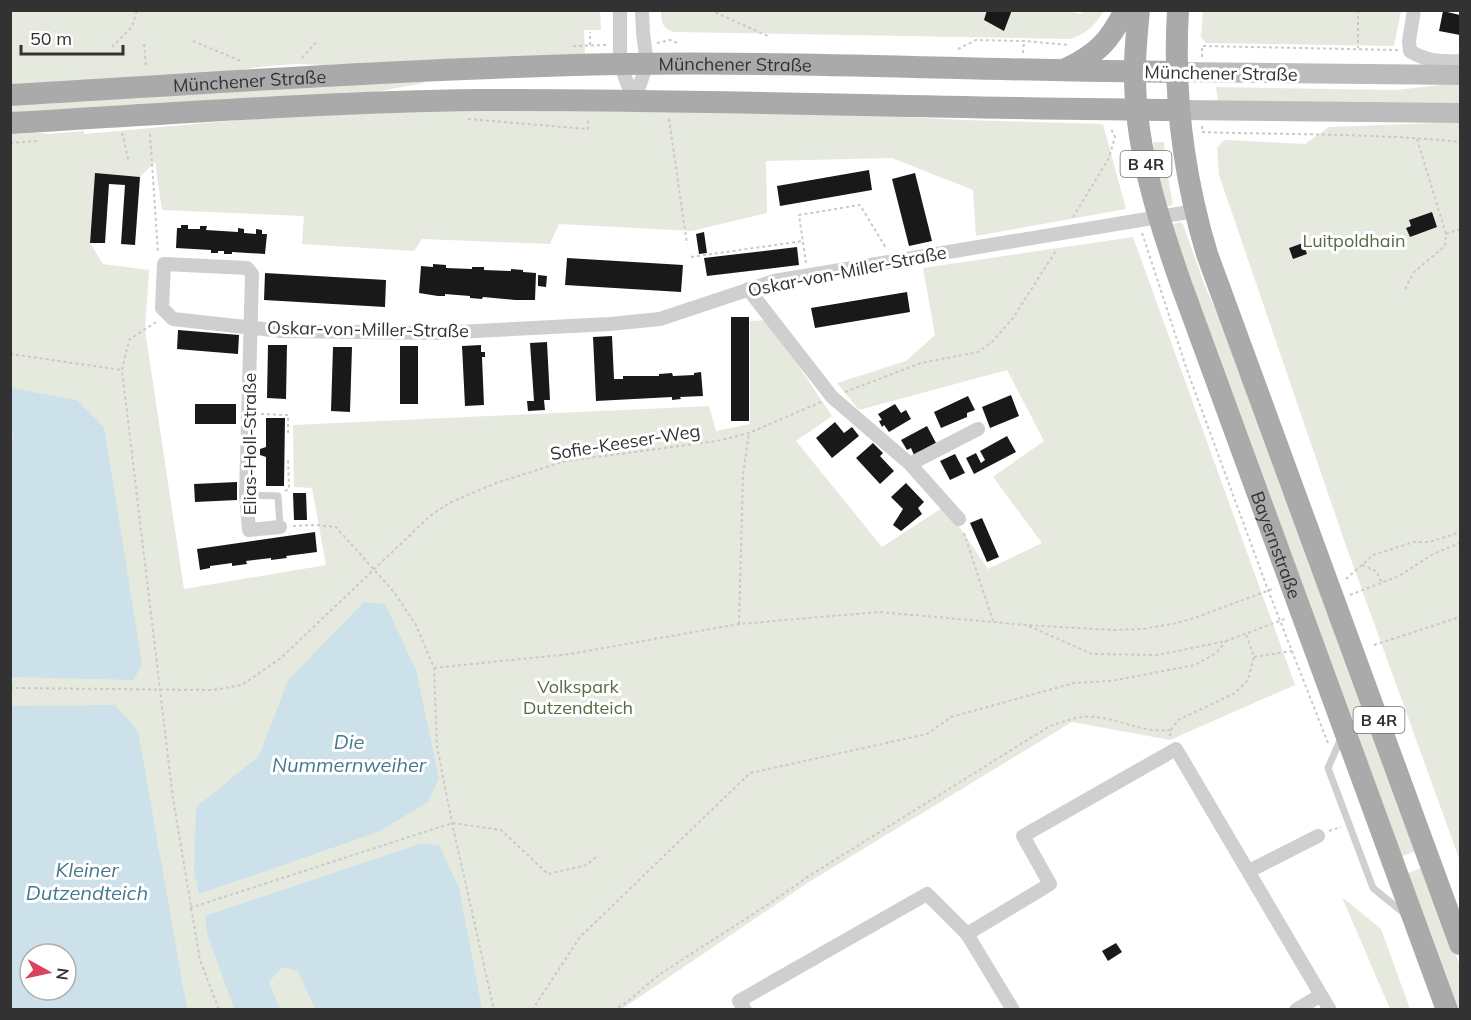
<svg xmlns="http://www.w3.org/2000/svg" width="1471" height="1020" font-family="Mulish,sans-serif">
	<rect width="100%" height="100%" fill="#fff"/>
	<path fill="#e6eade" fill-rule="evenodd" d="M 600,10 L 601,30 L 584,30 L 585,54 L 325,65 L 296,64 L 258,67 L 216,75 L 11,86 L 11,11 Z
		M 1064,10 L 1080,14 L 1086,11 L 1104,11 C 1093,27 1089,32 1070,39 L 673,32 C 662,27 661,23 661,11 Z
		M 1203,11 L 1203,10 L 1401,11 L 1394,46 L 1206,43 L 1201,37 Z
		M 424,78 L 424,83 L 364,94 L 11,115 L 11,101 Z
		M 1460,83 L 1460,104 L 1218,102 L 1216,87 L 1396,90 Z
		M 352,110 L 824,113 L 965,120 L 1103,124 L 1126,209 L 976,236 L 973,190 L 892,158 L 766,161 L 767,213 L 692,231 L 559,224 L 550,244 L 422,239 L 414,251 L 302,244 L 304,216 L 162,210 L 155,162 L 140,177 L 95,174 L 90,243 L 103,264 L 149,270 L 145,330 L 184,589 L 326,565 L 312,488 L 294,487 L 293,425 L 709,406 L 716,431 L 750,424 L 750,321 L 768,320 L 832,416 L 796,441 L 882,547 L 945,506 L 988,569 L 1042,543 L 993,477 L 1044,441 L 1007,370 L 859,410 L 837,383 L 906,361 L 935,335 L 923,268 L 1133,237 L 1295,685 L 1170,740 L 1072,722 L 809,882 L 622,1009 L 11,1010 L 11,129 L 48,134 L 84,131 L 84,134 ZM 30,954 L 66,954 L 66,990 L 30,990 Z
		M 1460,122 L 1460,861 L 1345,543 L 1219,175 L 1217,148 L 1224,140 L 1305,144 L 1329,127 Z
		M 1154,142 L 1164,142 L 1167,171 L 1172,200 L 1173,204 L 1170,206 L 1166,205 L 1153,152 Z
		M 1180,222 L 1183,224 L 1205,286 L 1228,338 L 1419,850 L 1400,857 L 1171,232 L 1173,224 Z
		M 1424,867 L 1460,966 L 1460,1009 L 1455,1009 L 1405,874 Z
		M 1342,897 L 1381,929 L 1410,1009 L 1390,1009 Z"/>
	<path fill="#cce1e9" fill-rule="evenodd" d="M 11,388 L 77,400 L 104,427 L 142,663 L 134,680 L 11,677 L 10,442 L 14,437 L 11,425 Z
		M 364,602 L 385,604 L 416,670 L 439,778 L 428,802 L 378,832 L 199,894 L 194,871 L 196,807 L 259,756 L 288,680 Z
		M 115,705 L 138,731 L 186,1003 L 188,1009 L 11,1009 L 11,706 ZM 30,954 L 66,954 L 66,990 L 30,990 Z
		M 420,844 L 439,845 L 459,888 L 482,1009 L 315,1009 L 298,971 L 282,967 L 269,982 L 280,1009 L 234,1009 L 207,933 L 205,916 Z"/>
	<path fill="#191919" d="M 987,10 L 1012,10 L 1004,31 L 984,20 Z
		M 1443,11 L 1460,15 L 1460,35 L 1439,31 Z
		M 869,170 L 872,190 L 780,206 L 777,186 Z
		M 95,173 L 140,177 L 135,245 L 121,244 L 125,185 L 109,184 L 105,243 L 90,243 Z
		M 915,173 L 932,241 L 909,246 L 892,179 Z
		M 1432,212 L 1437,227 L 1410,237 L 1406,228 L 1411,226 L 1409,220 Z
		M 181,225 L 188,225 L 188,229 L 200,229 L 200,226 L 207,226 L 206,230 L 238,232 L 238,228 L 244,229 L 244,233 L 256,234 L 256,229 L 262,230 L 262,234 L 267,234 L 265,254 L 232,252 L 232,254 L 224,254 L 224,251 L 218,251 L 218,253 L 211,253 L 211,250 L 176,248 L 177,228 L 181,228 Z
		M 704,232 L 707,253 L 699,254 L 696,234 Z
		M 1303,243 L 1307,254 L 1293,259 L 1289,248 Z
		M 797,247 L 799,265 L 707,276 L 704,258 Z
		M 567,258 L 683,265 L 681,292 L 565,285 Z
		M 433,264 L 446,265 L 446,268 L 472,269 L 472,267 L 484,267 L 484,270 L 511,271 L 511,269 L 523,270 L 523,272 L 536,273 L 535,300 L 515,300 L 483,297 L 482,299 L 470,298 L 470,296 L 445,294 L 445,296 L 438,296 L 419,293 L 421,266 L 433,267 Z
		M 265,273 L 386,280 L 385,307 L 264,300 Z
		M 538,275 L 547,276 L 546,287 L 538,286 Z
		M 907,292 L 910,312 L 815,328 L 811,308 Z
		M 731,317 L 749,317 L 749,421 L 731,421 Z
		M 178,330 L 239,335 L 238,354 L 177,349 Z
		M 612,336 L 614,379 L 623,379 L 623,376 L 659,376 L 659,374 L 672,373 L 673,376 L 694,375 L 694,373 L 701,372 L 703,396 L 680,397 L 681,399 L 672,400 L 672,397 L 596,401 L 593,337 Z
		M 547,342 L 550,400 L 544,400 L 545,410 L 528,411 L 527,401 L 534,401 L 530,343 Z
		M 268,345 L 287,345 L 286,399 L 267,398 Z
		M 481,345 L 481,352 L 485,352 L 485,357 L 482,357 L 484,405 L 465,406 L 462,346 Z
		M 400,346 L 418,346 L 418,404 L 400,404 Z
		M 333,347 L 352,347 L 350,412 L 331,411 Z
		M 1011,395 L 1019,416 L 990,428 L 982,407 Z
		M 968,396 L 975,410 L 967,413 L 967,417 L 941,428 L 934,412 Z
		M 195,404 L 236,404 L 236,424 L 195,424 Z
		M 895,404 L 901,413 L 906,410 L 911,419 L 889,432 L 884,425 L 882,427 L 879,421 L 882,420 L 878,414 Z
		M 266,418 L 285,418 L 284,486 L 266,486 L 266,457 L 260,455 L 260,449 L 266,447 Z
		M 835,422 L 844,433 L 852,427 L 859,436 L 832,458 L 816,438 Z
		M 927,426 L 936,443 L 914,455 L 911,448 L 907,450 L 901,440 Z
		M 1007,436 L 1016,452 L 974,474 L 966,458 L 976,453 L 981,463 L 985,460 L 980,451 Z
		M 873,443 L 883,453 L 880,456 L 894,471 L 880,484 L 856,458 Z
		M 955,454 L 965,473 L 950,480 L 940,461 Z
		M 237,482 L 237,500 L 195,502 L 194,484 Z
		M 906,483 L 924,502 L 918,508 L 922,514 L 901,531 L 893,525 L 903,509 L 891,497 Z
		M 293,493 L 306,493 L 307,520 L 294,520 Z
		M 982,518 L 999,557 L 987,562 L 970,523 Z
		M 315,532 L 317,552 L 286,556 L 287,558 L 271,560 L 271,558 L 246,561 L 247,564 L 232,566 L 232,563 L 210,566 L 210,568 L 200,570 L 197,549 Z
		M 1116,943 L 1122,952 L 1108,961 L 1102,951 Z"/>
	<g fill="none" stroke-linecap="round" stroke-linejoin="round">
		<path stroke="#c9c9c9" stroke-width="2" stroke-dasharray="3 3" stroke-linecap="butt" d="M 710,10 L 770,37
			M 1358,10 L 1358,48
			M 193,41 L 243,62
			M 657,43 L 670,40 L 680,44
			M 144,44 L 146,66
			M 590,45 L 590,32
			M 573,46 L 606,45
			M 112,47 L 132,27 L 137,10
			M 958,49 L 976,40 L 1024,41 L 1070,45
			M 1023,53 L 1024,41
			M 1202,57 L 1202,46 L 1398,50
			M 302,58 L 318,40
			M 468,119 L 588,129 L 588,117
			M 669,119 L 687,244
			M 1202,126 L 1202,132 C 1289,135 1375,133 1460,142
			M 122,133 L 129,162
			M 150,134 L 158,253
			M 10,143 L 38,141
			M 1073,217 L 1109,158 L 1115,137 L 1110,127
			M 1142,233 L 1187,370 L 1268,590 L 1328,743
			M 1446,234 L 1460,229
			M 691,257 L 803,241
			M 806,263 L 799,215 L 860,205 L 886,248
			M 1405,289 L 1414,272 L 1445,246 L 1446,234 L 1417,139
			M 156,322 L 129,340 L 122,370 L 173,799 L 200,960 L 219,1010
			M 10,354 L 122,370
			M 845,392 L 921,363 L 978,352 L 993,341 L 1013,318 L 1057,249
			M 261,414 L 288,415 L 288,436
			M 285,491 L 289,489 L 288,458
			M 293,526 L 316,525 L 336,527 L 394,592 L 416,625 L 434,668 L 437,746 L 452,823 L 494,1010
			M 964,533 L 993,621
			M 1362,565 L 1376,571 L 1382,583
			M 1346,579 L 1373,555 L 1414,542 L 1430,542 L 1460,532
			M 1350,595 L 1399,576 L 1433,554 L 1460,543
			M 739,624 L 743,474 L 749,433
			M 1029,626 L 1092,654 L 1158,655 L 1226,641 L 1285,619
			M 1374,645 L 1460,617
			M 1254,657 L 1292,651
			M 434,668 L 570,654 L 739,624 L 879,612 L 1027,625 L 1113,630 L 1143,629 L 1177,623 L 1197,617 L 1275,588
			M 10,688 L 212,690 L 242,685 L 281,658 L 430,516 L 449,503 L 496,483 L 566,461 L 717,441 L 749,433 L 821,402
			M 1170,736 L 1171,730 L 1178,720 L 1235,693 L 1248,680 L 1254,657 L 1246,634
			M 1329,831 L 1341,827
			M 190,908 L 452,823 L 501,830 L 548,874 L 587,865 L 597,856
			M 532,1010 L 580,937 L 750,773 L 927,734 L 951,717 L 1074,683 L 1111,681 L 1195,665 L 1216,653 L 1226,641
			M 613,1010 C 633,1001 647,982 665,971 C 713,939 762,910 809,876 L 1050,726 C 1065,721 1080,715 1096,717 C 1124,720 1141,733 1171,730"/>
		<path stroke="#cfcfcf" stroke-width="7" d="M 246,495 L 278,496 L 280,527
			M 1342,736 L 1328,768 L 1373,888 L 1405,914"/>
		<path stroke="#cfcfcf" stroke-width="14" d="M 620,10 L 620,64 L 634,101
			M 1414,10 L 1409,41 L 1410,51 C 1426,61 1441,62 1460,61
			M 634,101 L 647,64 L 643,33 L 642,10
			M 748,289 L 832,397 L 910,464 L 959,519
			M 910,464 L 978,429
			M 280,527 L 249,530 L 246,495 L 252,274 L 247,268 L 164,264 L 162,308 L 173,319 L 282,331 L 438,333 L 610,324 L 660,319 L 774,281 L 1195,211
			M 1249,871 L 1318,836
			M 967,934 L 1013,1010
			M 1321,995 L 1330,1010
			M 745,1010 L 739,1001 L 927,894 L 967,934 L 1050,884 L 1023,836 L 1176,749 L 1321,995 L 1296,1010"/>
		<path stroke="#bcbcbc" stroke-width="20" d="M 1177,72 L 1460,75
			M 1179,110 L 1460,113"/>
		<g stroke="#aaa" stroke-width="22">
			<path id="s1" d="M 1139,10 C 1137,33 1134,56 1135,79 C 1136,150 1158,218 1181,284 L 1447,1010"/>
			<path d="M 1178,10 C 1173,93 1183,174 1207,254 L 1460,944"/>
			<path d="M 1066,69 C 1097,54 1110,41 1125,10"/>
			<path id="s2" d="M 10,95 C 213,83 417,68 620,64 C 805,61 991,71 1177,72"/>
			<path d="M 10,123 C 167,114 323,102 480,100 C 713,99 946,109 1179,110"/>
		</g>
	</g>
	<g text-anchor="middle" dominant-baseline="central" stroke-width="6" stroke-linejoin="round" paint-order="stroke">
		<g fill="#fff" stroke="#707070" stroke-width="1.5">
			<rect x="1120.5" y="151" width="51" height="26" rx="4.5"/>
			<rect x="1353.5" y="707" width="51" height="26" rx="4.5"/>
		</g>
		<g font-size="16" font-weight="bold" fill="#323232">
			<text x="1146" y="164">B 4R</text>
			<text x="1379" y="720">B 4R</text>
		</g>
		<g font-size="18" fill="#323232" stroke="#fff">
			<text stroke="none"><textPath href="#s2" startOffset="726">Münchener Straße</textPath></text>
			<text transform="translate(1221 73) rotate(1)">Münchener Straße</text>
			<text stroke="none"><textPath href="#s2" startOffset="240">Münchener Straße</textPath></text>
			<text transform="translate(847 271) rotate(-11)">Oskar-von-Miller-Straße</text>
			<text transform="translate(368 329) rotate(1)">Oskar-von-Miller-Straße</text>
			<text transform="translate(625 442) rotate(-9)">Sofie-Keeser-Weg</text>
			<text transform="translate(249 444) rotate(-90)">Elias-Holl-Straße</text>
			<text stroke="none"><textPath href="#s1" startOffset="558">Bayernstraße</textPath></text>
		</g>
		<g font-size="18" fill="#596b41" stroke="#fff">
			<text x="1354" y="240">Luitpoldhain</text>
			<text x="578" y="686">Volkspark<tspan x="578" dy="21">Dutzendteich</tspan></text>
		</g>
		<g font-size="20" font-style="italic" fill="#44798f" stroke="#fff">
			<text x="349" y="741">Die<tspan x="349" dy="23">Nummernweiher</tspan></text>
			<text x="87" y="869">Kleiner<tspan x="87" dy="23">Dutzendteich</tspan></text>
		</g>
	</g>
	<rect width="1471" height="1020" fill="none" stroke="#323232" stroke-width="24"/>
	<g transform="translate(48 972) rotate(98)"><circle r="28" fill="#ffffff" stroke="#adadad" stroke-width="1.5"/>
	<path d="M0-4.5L10 22L0 15L-10 22Z" fill="#d9435d"/>
	<text y="-9" font-size="16" font-weight="bold" text-anchor="middle" fill="#323232">N</text>
	</g>
	<path d="M21 45v9h102v-9" fill="none" stroke="#323232" stroke-width="3"/>
	<text x="30" y="45" font-size="18" fill="#323232" stroke="#ffffff" stroke-width="4.5" paint-order="stroke">50 m</text>
</svg>
